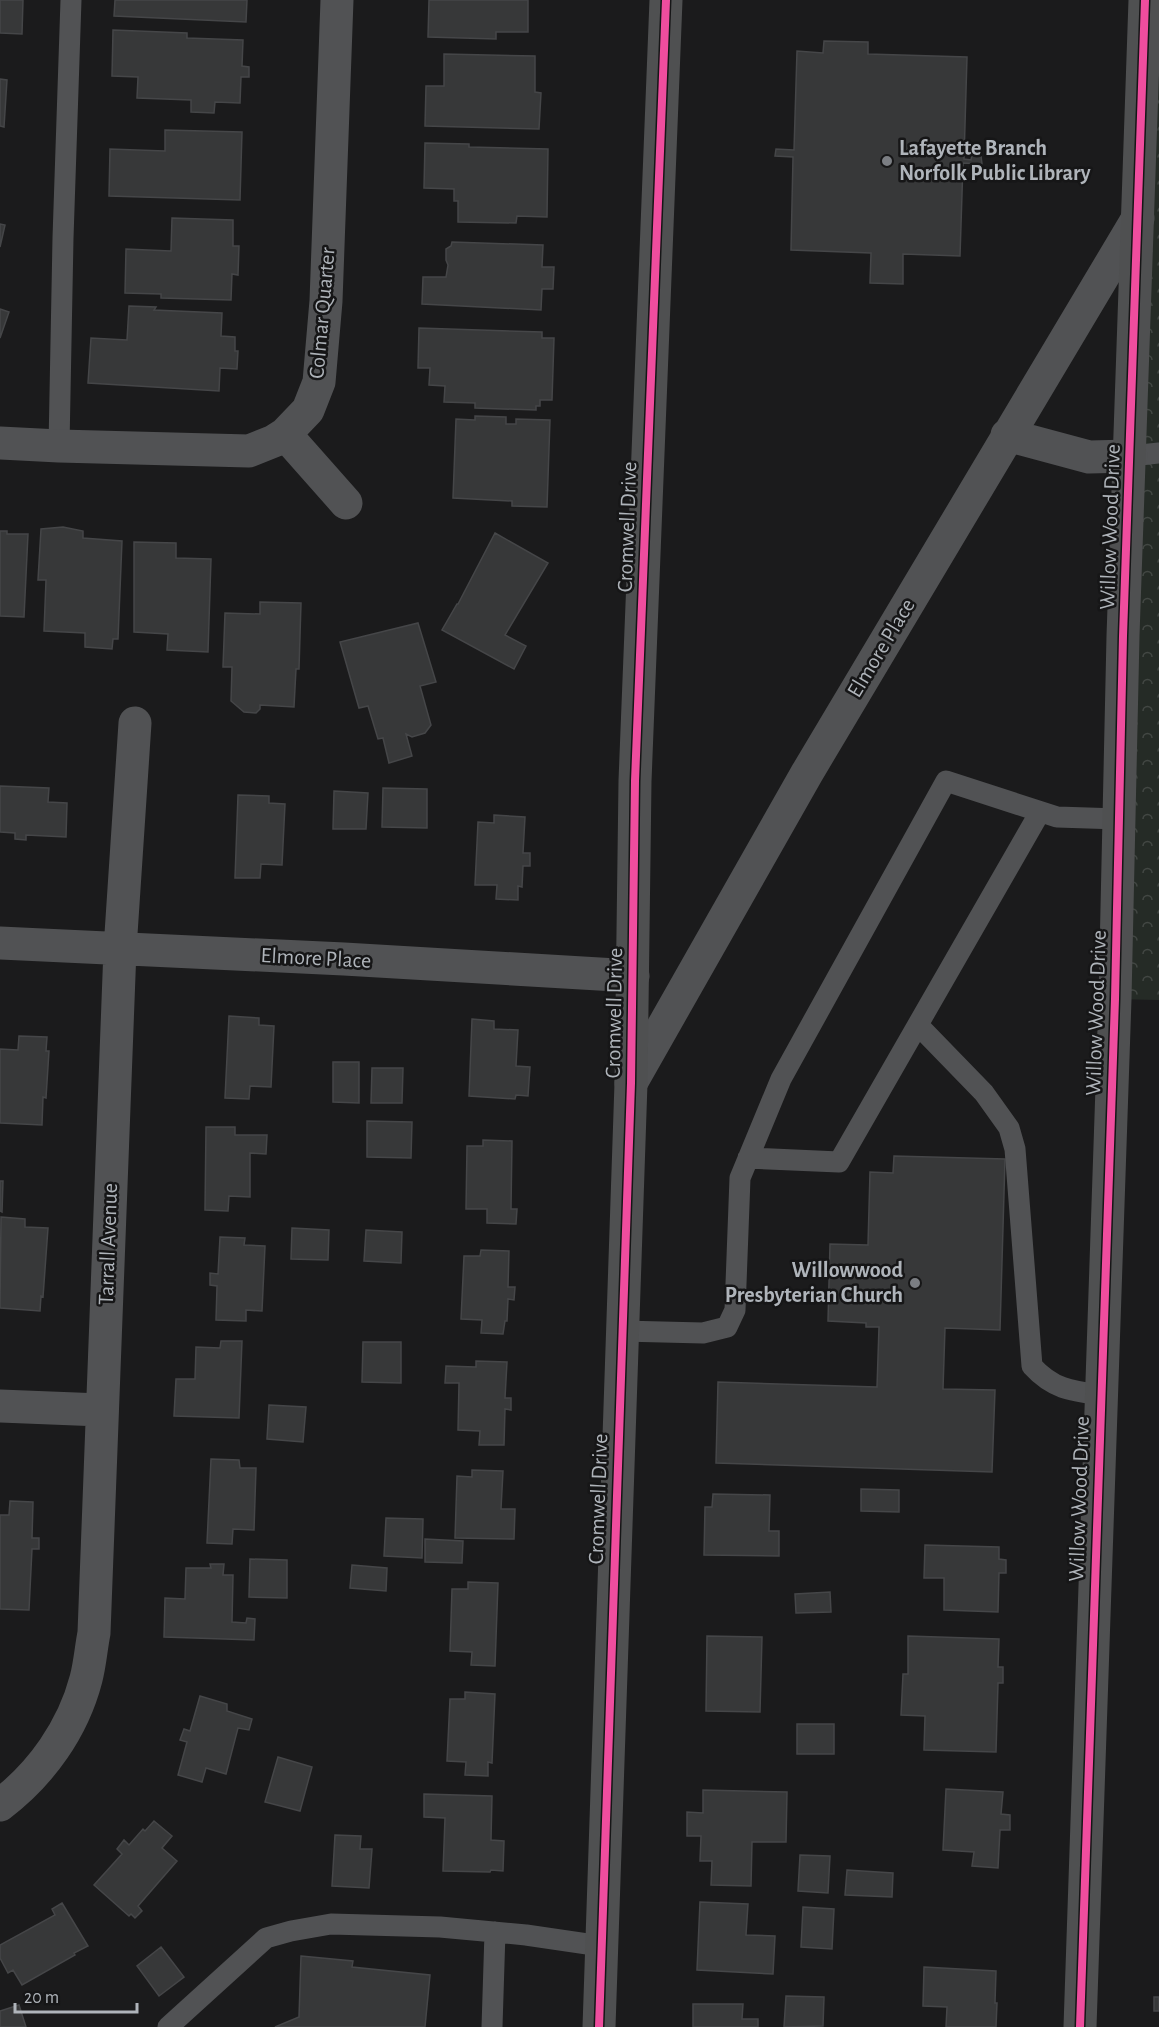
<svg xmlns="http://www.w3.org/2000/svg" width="1159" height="2027" font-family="'Alegreya Sans',sans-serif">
	<defs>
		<pattern id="park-crowns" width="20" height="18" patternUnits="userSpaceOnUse" patternTransform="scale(1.5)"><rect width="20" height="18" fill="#252b26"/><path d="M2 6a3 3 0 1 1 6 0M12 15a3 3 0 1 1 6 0" fill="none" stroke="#424743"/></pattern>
	</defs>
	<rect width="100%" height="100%" fill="#1b1b1c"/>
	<path fill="url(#park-crowns)" d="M 1159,0 L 1159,1000 L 1115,999 Z"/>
	<path fill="#373839" stroke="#454648" stroke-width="1.5" d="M 0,0 L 23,0 L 22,34 L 0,33 Z
		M 115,0 L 247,0 L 246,22 L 114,16 Z
		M 429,0 L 528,0 L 528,32 L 496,32 L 496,39 L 428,37 Z
		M 113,30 L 187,33 L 187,38 L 243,40 L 242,66 L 249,67 L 249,77 L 241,77 L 240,103 L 215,102 L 214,113 L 191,112 L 191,100 L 137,98 L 138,77 L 112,76 Z
		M 824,41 L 868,42 L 868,54 L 967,57 L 964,159 L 971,160 L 972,155 L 981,156 L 982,164 L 963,163 L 960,256 L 903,254 L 903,284 L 870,283 L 871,253 L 791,250 L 793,157 L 775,156 L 776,149 L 794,150 L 797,51 L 823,53 Z
		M 444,54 L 535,56 L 535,92 L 541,93 L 539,129 L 425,126 L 426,86 L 444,86 Z
		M 0,79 L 7,80 L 4,127 L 0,126 Z
		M 165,130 L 242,132 L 240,200 L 109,196 L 110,149 L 165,151 Z
		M 425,143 L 469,144 L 469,147 L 548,149 L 547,217 L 517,216 L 516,223 L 458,222 L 458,201 L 454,201 L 454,189 L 424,188 Z
		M 172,218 L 233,220 L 233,246 L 239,246 L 238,275 L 232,274 L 231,300 L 161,298 L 161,294 L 125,293 L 126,249 L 171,251 Z
		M 0,224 L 5,225 L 0,247 Z
		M 452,242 L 543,245 L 542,267 L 554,267 L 553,289 L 542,289 L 541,310 L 422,304 L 423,277 L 446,277 L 448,265 L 446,260 L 446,249 L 451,246 Z
		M 129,306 L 156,307 L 154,310 L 222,313 L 221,336 L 235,337 L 235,351 L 238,351 L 237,369 L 220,368 L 219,391 L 88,383 L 91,338 L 127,340 Z
		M 0,309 L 9,312 L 0,338 Z
		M 419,328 L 542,332 L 542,338 L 554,338 L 552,400 L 540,400 L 540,406 L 536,406 L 536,410 L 475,408 L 475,403 L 444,402 L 445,386 L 429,385 L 430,368 L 418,368 Z
		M 475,416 L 506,417 L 506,424 L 516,424 L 516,419 L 550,420 L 547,507 L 512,506 L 512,501 L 453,498 L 456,419 L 475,420 Z
		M 63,527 L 83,531 L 83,538 L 122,541 L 118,639 L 113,639 L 112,649 L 85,647 L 85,633 L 44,631 L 46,580 L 38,580 L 41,529 Z
		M 0,531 L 7,531 L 7,534 L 28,534 L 24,617 L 0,616 Z
		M 495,533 L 548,563 L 505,635 L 526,646 L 514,669 L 442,630 L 457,604 L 458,604 Z
		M 134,542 L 176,543 L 176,558 L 211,559 L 208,652 L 167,650 L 168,634 L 134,632 Z
		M 260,602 L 301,603 L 299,669 L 296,669 L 294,707 L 260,705 L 260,709 L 256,713 L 244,712 L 231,701 L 232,667 L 223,667 L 225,613 L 260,614 Z
		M 418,623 L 436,682 L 420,686 L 431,725 L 425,733 L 412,737 L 406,734 L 412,756 L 389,763 L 383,738 L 378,739 L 368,706 L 359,708 L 340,642 Z
		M 0,786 L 49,788 L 48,802 L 67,803 L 66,837 L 26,835 L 26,840 L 15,839 L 15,833 L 0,832 Z
		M 383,788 L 427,789 L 427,828 L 382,827 Z
		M 334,791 L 368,793 L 366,829 L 333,829 Z
		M 238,795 L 269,796 L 269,803 L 285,804 L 282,865 L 261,864 L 260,878 L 235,878 Z
		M 494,815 L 525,817 L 523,853 L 530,853 L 530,866 L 523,866 L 522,887 L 518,886 L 518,900 L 496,899 L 497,885 L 475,885 L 478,822 L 494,823 Z
		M 229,1016 L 259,1018 L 259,1025 L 274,1026 L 271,1087 L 250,1086 L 249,1099 L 225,1098 Z
		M 472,1019 L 494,1021 L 494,1029 L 518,1030 L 516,1066 L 530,1067 L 528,1096 L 516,1095 L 515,1099 L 469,1096 Z
		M 19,1036 L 47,1037 L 46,1051 L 49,1051 L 46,1098 L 43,1097 L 42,1125 L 0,1123 L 0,1049 L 18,1050 Z
		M 333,1062 L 359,1062 L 359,1103 L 333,1102 Z
		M 372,1068 L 403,1068 L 402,1103 L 371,1103 Z
		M 367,1121 L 412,1122 L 411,1158 L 367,1157 Z
		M 206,1127 L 235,1127 L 235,1135 L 267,1135 L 266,1154 L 250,1153 L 250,1197 L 229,1196 L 228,1211 L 205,1210 Z
		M 483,1140 L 512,1141 L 511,1209 L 517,1209 L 516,1224 L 487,1223 L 487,1209 L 466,1209 L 467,1146 L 483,1146 Z
		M 894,1156 L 1005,1159 L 1000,1330 L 945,1328 L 943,1389 L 995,1390 L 992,1472 L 716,1463 L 718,1382 L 877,1387 L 879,1327 L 866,1327 L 866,1323 L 828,1321 L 830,1244 L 868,1245 L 870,1172 L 893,1173 Z
		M 0,1181 L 3,1181 L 2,1212 L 0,1211 Z
		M 1,1217 L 25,1219 L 25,1227 L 48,1228 L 43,1297 L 41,1296 L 40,1311 L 0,1308 Z
		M 292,1228 L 329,1230 L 328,1260 L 291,1259 Z
		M 366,1230 L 402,1232 L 401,1263 L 364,1261 Z
		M 220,1237 L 245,1238 L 244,1245 L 265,1246 L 262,1311 L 246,1310 L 246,1321 L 216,1320 L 217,1286 L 210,1285 L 210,1273 L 218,1274 Z
		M 481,1250 L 509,1251 L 508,1287 L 515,1287 L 514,1300 L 508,1299 L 507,1321 L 505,1321 L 503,1334 L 481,1333 L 482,1320 L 461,1319 L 464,1256 L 480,1256 Z
		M 221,1341 L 242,1341 L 239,1418 L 174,1416 L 176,1379 L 195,1379 L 196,1347 L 220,1348 Z
		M 363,1342 L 401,1342 L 401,1383 L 362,1382 Z
		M 476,1361 L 507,1362 L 505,1398 L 511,1398 L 511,1410 L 505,1409 L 504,1445 L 479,1445 L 480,1431 L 458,1430 L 459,1383 L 445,1383 L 446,1366 L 476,1367 Z
		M 269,1405 L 306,1407 L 303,1442 L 267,1439 Z
		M 211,1459 L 239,1460 L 240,1468 L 256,1468 L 254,1530 L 233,1529 L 232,1544 L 207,1543 Z
		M 472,1470 L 503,1471 L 501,1509 L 515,1509 L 514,1539 L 455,1538 L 457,1476 L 472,1477 Z
		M 861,1489 L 899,1490 L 899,1512 L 861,1511 Z
		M 713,1494 L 770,1495 L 769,1531 L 779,1531 L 779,1556 L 704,1555 L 705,1507 L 712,1507 Z
		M 10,1501 L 33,1502 L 32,1538 L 39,1538 L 39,1549 L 32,1549 L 29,1610 L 0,1609 L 0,1515 L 9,1515 Z
		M 386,1518 L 423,1519 L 422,1558 L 384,1556 Z
		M 425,1539 L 463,1541 L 462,1563 L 425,1562 Z
		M 925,1545 L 999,1547 L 999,1559 L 1006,1560 L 1006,1573 L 999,1573 L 998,1612 L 944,1610 L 944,1578 L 924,1578 Z
		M 250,1559 L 287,1560 L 287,1598 L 249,1597 Z
		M 210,1564 L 224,1564 L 223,1575 L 233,1575 L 232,1622 L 246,1623 L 247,1618 L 255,1619 L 254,1640 L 164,1637 L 165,1598 L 185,1599 L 186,1568 L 211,1568 Z
		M 352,1565 L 387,1568 L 386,1591 L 350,1588 Z
		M 468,1582 L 498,1583 L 495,1666 L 471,1665 L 472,1652 L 450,1651 L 452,1589 L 468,1589 Z
		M 830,1592 L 831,1612 L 796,1613 L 795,1594 Z
		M 707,1636 L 762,1637 L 760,1712 L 706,1711 Z
		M 908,1636 L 999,1639 L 998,1667 L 1003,1667 L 1003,1683 L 998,1683 L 996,1752 L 924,1750 L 925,1716 L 901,1715 L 903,1674 L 908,1674 Z
		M 465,1692 L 495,1694 L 492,1763 L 488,1762 L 488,1776 L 465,1775 L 466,1762 L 447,1761 L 450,1699 L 465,1699 Z
		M 200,1696 L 227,1704 L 227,1711 L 252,1719 L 249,1730 L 238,1728 L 226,1774 L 206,1768 L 202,1782 L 178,1775 L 187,1742 L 180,1740 L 184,1729 L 190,1731 Z
		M 797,1724 L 834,1724 L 834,1754 L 797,1754 Z
		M 278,1757 L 312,1767 L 300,1811 L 265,1802 Z
		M 946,1789 L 1003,1792 L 1001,1814 L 1010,1815 L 1010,1830 L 1000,1830 L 998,1868 L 972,1866 L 974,1852 L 943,1850 Z
		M 703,1790 L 787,1792 L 786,1842 L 752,1842 L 751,1886 L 711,1885 L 712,1861 L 700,1861 L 701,1836 L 687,1836 L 687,1812 L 703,1813 Z
		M 424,1794 L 492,1796 L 491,1840 L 504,1841 L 503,1871 L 491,1870 L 490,1872 L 443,1871 L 445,1818 L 424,1817 Z
		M 154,1821 L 172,1836 L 162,1848 L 177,1861 L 138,1906 L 142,1911 L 135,1918 L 131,1914 L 129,1916 L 94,1885 L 122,1854 L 117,1849 L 124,1840 L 129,1845 L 143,1829 L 145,1831 Z
		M 335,1835 L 361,1836 L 360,1849 L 372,1849 L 369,1888 L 332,1886 Z
		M 800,1855 L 830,1856 L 828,1893 L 798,1891 Z
		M 847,1870 L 893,1873 L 892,1897 L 845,1895 Z
		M 700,1902 L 748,1904 L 746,1935 L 775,1936 L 773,1974 L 697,1970 Z
		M 62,1903 L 88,1946 L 74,1953 L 75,1955 L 22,1985 L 13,1970 L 8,1973 L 0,1958 L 0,1945 L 55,1915 L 52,1909 Z
		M 803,1907 L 834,1909 L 832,1949 L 801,1947 Z
		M 161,1947 L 184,1977 L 159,1996 L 137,1966 Z
		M 301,1956 L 353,1961 L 352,1967 L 430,1975 L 425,2027 L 275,2027 L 299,2017 Z
		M 924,1967 L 996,1971 L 995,2003 L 997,2003 L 996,2027 L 946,2027 L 947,2007 L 923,2006 Z
		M 786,1996 L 824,1997 L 823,2026 L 784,2027 Z
		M 1154,1997 L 1159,1997 L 1159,2011 L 1154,2011 Z
		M 693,2004 L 743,2004 L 742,2019 L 758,2019 L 758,2027 L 693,2027 Z
		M 19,2005 L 26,2027 L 0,2027 L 0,2011 Z"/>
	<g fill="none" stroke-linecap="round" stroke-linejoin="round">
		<path stroke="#515254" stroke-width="21" d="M 59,446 L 63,238 L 71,0
			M 1131,456 L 1159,453
			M 918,1025 L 984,1093 L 1009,1128 L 1015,1149 L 1032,1366 C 1053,1389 1071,1391 1101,1395
			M 748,1158 L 839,1162 L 1040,812
			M 622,1331 L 703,1333 L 727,1327 L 735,1310 L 740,1178 L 781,1079 L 946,781 L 1057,817 L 1119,819
			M 168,2027 L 266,1938 L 291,1931 L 331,1924 L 440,1927 L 526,1935 L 601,1946
			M 492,2027 L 495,1932"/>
		<path stroke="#515254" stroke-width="33" d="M 285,434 L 346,503
			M 1007,435 L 1089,457 L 1131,456
			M 0,443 L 59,446 L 249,451 L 274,441 L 285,434 L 308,410 L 319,382 L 326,301 L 337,0
			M 0,943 L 344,959 L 633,976
			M 631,1083 L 807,773 L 1138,218
			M 0,1406 L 101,1410
			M 0,1805 C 41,1774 73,1729 86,1679 C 90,1664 91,1648 94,1633 L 120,949 L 135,723"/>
		<path stroke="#4f5051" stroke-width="33" d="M 599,2027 L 631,1083 L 635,781 L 666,0
			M 1080,2027 L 1115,999 L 1123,636 L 1145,0"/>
		<defs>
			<path id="cycleway" d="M 599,2027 L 631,1083 L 635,781 L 666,0
				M 1080,2027 L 1115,999 L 1123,636 L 1145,0"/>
		</defs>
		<use href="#cycleway" stroke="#161617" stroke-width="11"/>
		<use href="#cycleway" stroke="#ef4d9e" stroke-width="8"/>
	</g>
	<g fill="#7b7e83" stroke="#161617" stroke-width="2">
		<circle cx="887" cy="161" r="6"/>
		<circle cx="915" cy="1283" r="6"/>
	</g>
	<g text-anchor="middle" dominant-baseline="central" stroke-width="5" stroke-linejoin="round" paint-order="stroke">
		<g font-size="22" font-weight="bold" fill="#afb4ba" stroke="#161617" text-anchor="start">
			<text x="899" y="148">Lafayette Branch<tspan x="899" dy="25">Norfolk Public Library</tspan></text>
			<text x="903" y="1270" text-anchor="end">Willowwood<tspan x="903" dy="25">Presbyterian Church</tspan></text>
		</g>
		<g font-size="22" fill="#afb4ba" stroke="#161617">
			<text transform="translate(322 313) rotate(-85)">Colmar Quarter</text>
			<text transform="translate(627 527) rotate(-88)">Cromwell Drive</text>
			<text transform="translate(1110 527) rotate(-88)">Willow Wood Drive</text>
			<text transform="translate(881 648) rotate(-59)">Elmore Place</text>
			<text transform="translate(316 958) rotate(3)">Elmore Place</text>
			<text transform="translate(614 1013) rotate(-89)">Cromwell Drive</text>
			<text transform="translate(1096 1013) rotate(-88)">Willow Wood Drive</text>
			<text transform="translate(108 1244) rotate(-88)">Tarrall Avenue</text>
			<text transform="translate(598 1499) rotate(-88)">Cromwell Drive</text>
			<text transform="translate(1079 1499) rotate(-88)">Willow Wood Drive</text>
		</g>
	</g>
	<path d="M15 2003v9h122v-9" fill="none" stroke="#afb4ba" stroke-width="3"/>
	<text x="24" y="2003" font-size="18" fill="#afb4ba" stroke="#161617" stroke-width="4.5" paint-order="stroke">20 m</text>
</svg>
